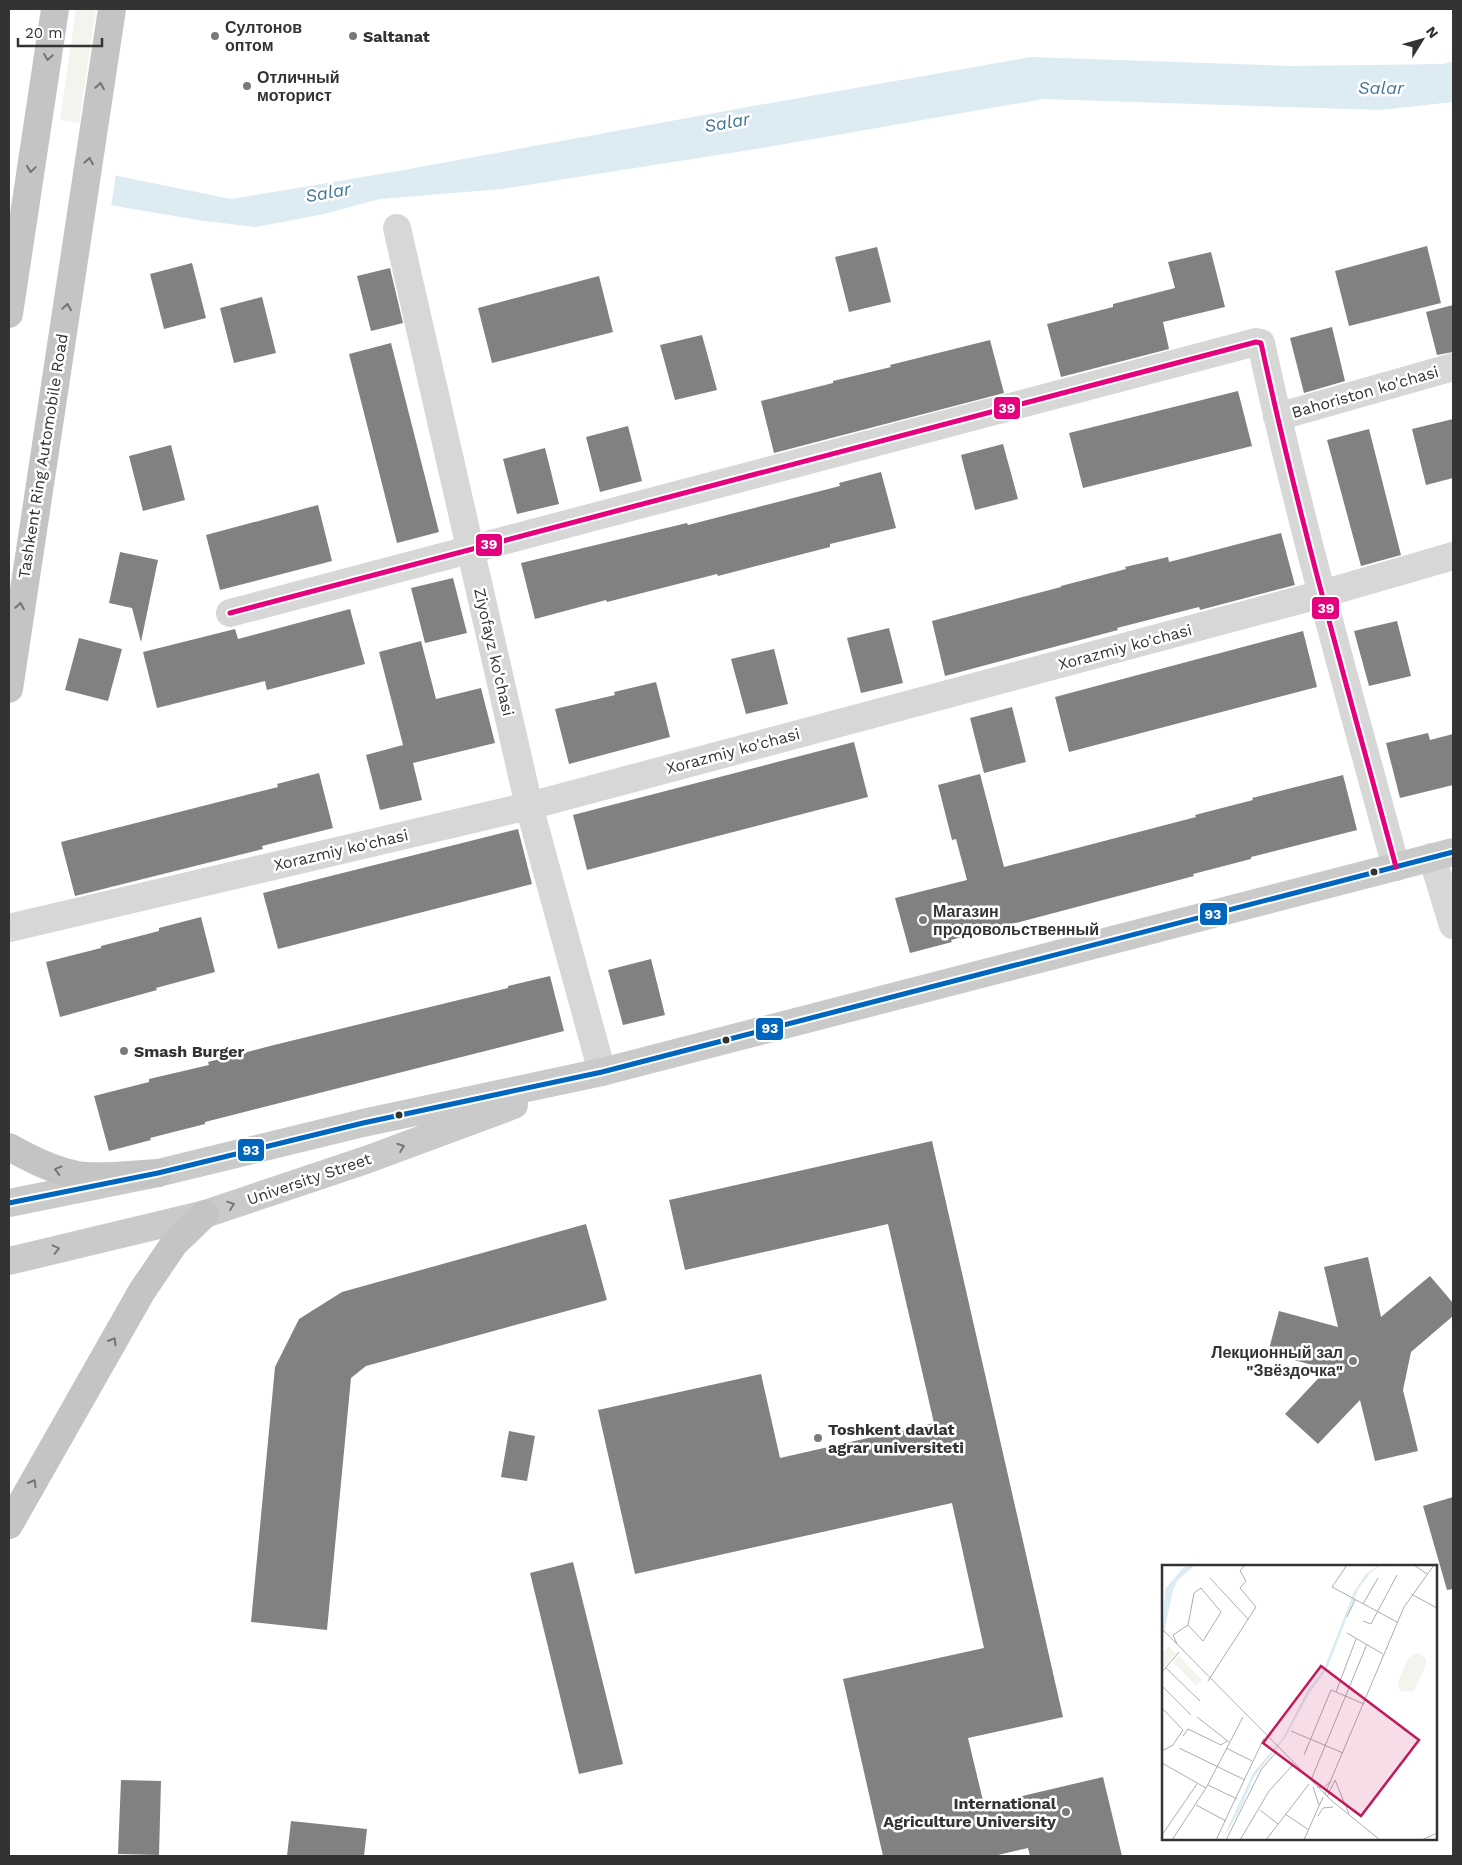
<svg xmlns="http://www.w3.org/2000/svg" width="1462" height="1865" font-family="'Work Sans',sans-serif">
	<rect width="100%" height="100%" fill="#fff"/>
	<path fill="#f1f5ed" d="M 76,9 L 96,9 L 79,123 L 60,120 Z"/>
	<path fill="#ddebf3" d="M 1031,57 L 1290,66 L 1443,64 L 1453,61 L 1453,102 L 1380,110 L 1043,99 L 762,148 L 502,189 L 380,199 L 324,214 L 256,227 L 204,221 L 9,188 L 9,154 L 231,199 L 398,171 L 742,108 Z"/>
	<path fill="#fff" d="M 9,151 L 116,173 L 111,207 L 9,190 Z"/>
	<path fill="#818181" d="M 1427,246 L 1441,303 L 1349,326 L 1335,271 Z
		M 877,247 L 891,302 L 849,312 L 835,257 Z
		M 1211,252 L 1225,307 L 1163,322 L 1169,349 L 1061,377 L 1047,324 L 1113,307 L 1113,304 L 1175,288 L 1168,262 Z
		M 192,263 L 206,318 L 164,329 L 150,274 Z
		M 390,268 L 403,323 L 371,331 L 357,276 Z
		M 599,276 L 613,332 L 492,363 L 478,308 Z
		M 262,297 L 276,353 L 234,363 L 220,308 Z
		M 1453,305 L 1453,352 L 1437,355 L 1426,312 Z
		M 1332,327 L 1345,381 L 1304,393 L 1290,338 Z
		M 702,335 L 717,390 L 675,400 L 660,345 Z
		M 990,340 L 1004,393 L 774,453 L 761,401 L 833,383 L 833,381 L 891,367 L 890,365 Z
		M 391,343 L 439,532 L 397,543 L 349,354 Z
		M 1238,391 L 1252,446 L 1083,488 L 1069,433 Z
		M 1453,419 L 1453,478 L 1426,485 L 1412,429 Z
		M 628,426 L 642,481 L 600,492 L 586,437 Z
		M 1369,429 L 1401,555 L 1361,566 L 1327,440 Z
		M 1003,444 L 1018,499 L 975,510 L 961,455 Z
		M 171,445 L 185,500 L 143,511 L 129,456 Z
		M 545,448 L 559,504 L 517,514 L 503,459 Z
		M 881,472 L 896,528 L 830,544 L 830,547 L 718,576 L 717,574 L 607,602 L 606,600 L 535,619 L 521,563 L 687,523 L 688,525 L 840,486 L 839,483 Z
		M 318,505 L 332,561 L 220,590 L 206,535 Z
		M 1281,533 L 1295,585 L 1200,610 L 1199,607 L 1117,628 L 1118,630 L 945,676 L 932,621 L 1061,587 L 1061,586 L 1126,569 L 1125,567 L 1168,557 L 1169,562 Z
		M 120,552 L 158,560 L 141,642 L 132,608 L 109,603 Z
		M 453,578 L 467,633 L 425,643 L 411,588 Z
		M 350,609 L 365,664 L 267,690 L 265,681 L 157,708 L 143,652 L 235,629 L 238,639 Z
		M 1397,621 L 1411,676 L 1369,686 L 1354,631 Z
		M 889,628 L 903,683 L 861,693 L 847,638 Z
		M 1303,631 L 1317,687 L 1069,752 L 1055,697 Z
		M 79,638 L 122,649 L 108,701 L 65,690 Z
		M 421,641 L 436,699 L 481,688 L 495,743 L 413,763 L 422,800 L 380,810 L 366,755 L 403,745 L 379,652 Z
		M 774,649 L 788,704 L 746,714 L 731,659 Z
		M 656,682 L 670,737 L 569,764 L 555,709 L 615,695 L 614,692 Z
		M 1012,707 L 1026,762 L 984,773 L 970,718 Z
		M 1428,733 L 1430,740 L 1453,734 L 1453,785 L 1400,798 L 1386,743 Z
		M 854,742 L 868,797 L 587,870 L 573,815 Z
		M 319,773 L 333,828 L 262,846 L 263,849 L 75,896 L 61,842 L 278,787 L 277,784 Z
		M 980,774 L 1004,867 L 1196,817 L 1195,815 L 1253,800 L 1252,798 L 1343,775 L 1357,830 L 1251,857 L 1251,859 L 1193,874 L 1194,876 L 951,940 L 952,942 L 910,953 L 895,898 L 967,880 L 956,839 L 952,840 L 938,785 Z
		M 518,829 L 532,884 L 278,949 L 263,893 Z
		M 201,917 L 215,972 L 156,988 L 157,990 L 60,1017 L 46,962 L 101,948 L 101,946 L 159,931 L 159,928 Z
		M 651,959 L 665,1015 L 623,1025 L 608,970 Z
		M 550,976 L 564,1031 L 205,1122 L 205,1124 L 150,1138 L 151,1140 L 109,1151 L 94,1096 L 149,1082 L 149,1079 L 209,1065 L 208,1062 L 274,1045 L 508,988 L 508,986 Z
		M 932,1141 L 1063,1717 L 968,1738 L 984,1805 L 1103,1777 L 1122,1856 L 1030,1856 L 1028,1848 L 994,1856 L 883,1856 L 843,1679 L 984,1648 L 952,1503 L 635,1574 L 598,1410 L 761,1374 L 780,1458 L 934,1423 L 888,1224 L 685,1270 L 669,1200 Z
		M 586,1224 L 607,1300 L 366,1366 L 351,1378 L 327,1630 L 251,1622 L 275,1367 L 299,1319 L 342,1292 Z
		M 1368,1257 L 1381,1317 L 1430,1276 L 1453,1303 L 1453,1316 L 1411,1352 L 1403,1390 L 1418,1451 L 1375,1461 L 1360,1400 L 1318,1444 L 1285,1414 L 1327,1369 L 1268,1353 L 1279,1311 L 1338,1327 L 1324,1267 Z
		M 509,1431 L 535,1436 L 527,1481 L 501,1477 Z
		M 1453,1497 L 1453,1589 L 1447,1590 L 1423,1506 Z
		M 573,1562 L 623,1764 L 579,1774 L 530,1573 Z
		M 121,1780 L 161,1781 L 159,1855 L 118,1854 Z
		M 291,1821 L 367,1829 L 364,1856 L 287,1856 Z"/>
	<g fill="none" stroke-linecap="round" stroke-linejoin="round">
		<path stroke="#d7d7d7" stroke-width="28" d="M 397,228 L 529,806 L 602,1072
			M 1277,417 L 1453,367
			M 230,613 L 1256,342 L 1261,343 C 1299,520 1349,693 1396,867
			M 1432,857 L 1453,925
			M 9,928 L 529,806 L 1322,594 L 1453,556"/>
		<path stroke="#cacaca" stroke-width="28" d="M 9,1203 L 158,1173 L 363,1123 L 602,1072 L 1453,852
			M 9,1261 L 205,1214 L 366,1160 L 514,1105"/>
		<path stroke="#c4c4c4" stroke-width="28" d="M 9,314 L 55,9
			M 9,689 L 112,9
			M 9,1147 C 31,1159 52,1170 77,1175 C 98,1179 135,1174 158,1173
			M 9,1525 L 142,1291 L 174,1244 L 205,1214"/>
		<defs>
			<path id="bus-1" d="M 9,1203 L 158,1173 L 363,1123 L 602,1072 L 1453,852"/>
			<path id="bus-2" d="M 230,613 L 1256,342 L 1261,343 C 1299,520 1349,693 1396,867"/>
		</defs>
		<use href="#bus-1" stroke="#fff" stroke-width="9"/>
		<use href="#bus-2" stroke="#fff" stroke-width="9"/>
		<use href="#bus-1" stroke="#0065bd" stroke-width="5"/>
		<use href="#bus-2" stroke="#e5007d" stroke-width="5"/>
	</g>
	<defs><path id="oneway-chevron" d="M-2-3.5L2.5 0L-2 3.5" fill="none" stroke-width="1.6" stroke-linecap="round" stroke-linejoin="round" transform="scale(1.25)"/></defs>
	<g stroke="#747474">
		<use href="#oneway-chevron" transform="translate(48 57) rotate(99)"/>
		<use href="#oneway-chevron" transform="translate(100 86) rotate(-81)"/>
		<use href="#oneway-chevron" transform="translate(89 161) rotate(-81)"/>
		<use href="#oneway-chevron" transform="translate(31 169) rotate(98)"/>
		<use href="#oneway-chevron" transform="translate(67 307) rotate(-81)"/>
		<use href="#oneway-chevron" transform="translate(20 606) rotate(-81)"/>
		<use href="#oneway-chevron" transform="translate(58 1170) rotate(-165)"/>
		<use href="#oneway-chevron" transform="translate(113 1341) rotate(-60)"/>
		<use href="#oneway-chevron" transform="translate(33 1483) rotate(-60)"/>
	</g>
	<g stroke="#777">
		<use href="#oneway-chevron" transform="translate(401 1147) rotate(-20)"/>
		<use href="#oneway-chevron" transform="translate(231 1205) rotate(-19)"/>
		<use href="#oneway-chevron" transform="translate(56 1249) rotate(-13)"/>
	</g>
	<g fill="#7a7a7a" stroke="#fff" stroke-width="2">
		<circle cx="215" cy="36" r="5"/>
		<circle cx="353" cy="36" r="5"/>
		<circle cx="247" cy="86" r="5"/>
		<circle cx="923" cy="920" r="5"/>
		<circle cx="124" cy="1051" r="5"/>
		<circle cx="1353" cy="1361" r="5"/>
		<circle cx="818" cy="1438" r="5"/>
		<circle cx="1066" cy="1812" r="5"/>
	</g>
	<g fill="#333" stroke="#fff" stroke-width="2">
		<circle cx="1374" cy="872" r="4.5"/>
		<circle cx="726" cy="1040" r="4.5"/>
		<circle cx="399" cy="1115" r="4.5"/>
	</g>
	<g text-anchor="middle" dominant-baseline="central" stroke-width="5" stroke-linejoin="round" paint-order="stroke">
		<g font-size="16" font-weight="bold" fill="#333" stroke="#fff" text-anchor="start">
			<text x="225" y="27">Султонов<tspan x="225" dy="18">оптом</tspan></text>
			<text x="363" y="36">Saltanat</text>
			<text x="257" y="77">Отличный<tspan x="257" dy="18">моторист</tspan></text>
			<text x="933" y="911">Магазин<tspan x="933" dy="18">продовольственный</tspan></text>
			<text x="134" y="1051">Smash Burger</text>
			<text x="1343" y="1352" text-anchor="end">Лекционный зал<tspan x="1343" dy="18">"Звёздочка"</tspan></text>
			<text x="828" y="1429">Toshkent davlat<tspan x="828" dy="18">agrar universiteti</tspan></text>
			<text x="1056" y="1803" text-anchor="end">International<tspan x="1056" dy="18">Agriculture University</tspan></text>
		</g>
		<g font-size="16" fill="#333" stroke="#fff">
			<text transform="translate(1365 392) rotate(-16)">Bahoriston ko'chasi</text>
			<text transform="translate(43 456) rotate(-81)">Tashkent Ring Automobile Road</text>
			<text transform="translate(1125 647) rotate(-15)">Xorazmiy ko'chasi</text>
			<text transform="translate(494 652) rotate(77)">Ziyofayz ko'chasi</text>
			<text transform="translate(733 751) rotate(-15)">Xorazmiy ko'chasi</text>
			<text transform="translate(341 850) rotate(-13)">Xorazmiy ko'chasi</text>
			<text transform="translate(309 1179) rotate(-19)">University Street</text>
		</g>
		<g font-size="18" font-style="italic" fill="#3f7597" stroke="#fff">
			<text x="1381" y="87">Salar</text>
			<text transform="translate(727 122) rotate(-10)">Salar</text>
			<text transform="translate(328 192) rotate(-10)">Salar</text>
		</g>
	</g>
	<g transform="translate(1162 1565)">
		<rect width="275" height="275" fill="#fff"/>
		<path d="M 7,81 L 14,88 L 0,105 L 0,88 ZM 256,88 L 264,94 L 263,102 L 252,126 L 240,127 L 236,122 L 237,114 L 246,93 ZM 17,91 L 40,115 L 34,121 L 11,97 Z" fill="#f1f5ed"/>
		<path d="M 33,0 L 16,15 L 11,25 L 0,77 L 3,24 L 22,2 ZM 217,0 L 219,0 L 209,7 L 196,24 L 165,104 L 148,127 L 123,173 L 92,212 L 78,245 L 60,275 L 91,208 L 121,173 L 145,126 L 162,104 L 192,27 L 204,9 Z" fill="#ddebf3"/>
		<path fill="none" stroke="#adadad" stroke-width="1" d="M 185,0 L 170,22 L 235,57M 252,0 L 265,9M 48,13 L 86,54M 249,29 L 275,43M 201,39 L 216,13M 185,52 L 193,35M 201,56 L 209,59 L 235,10M 0,64 L 169,235 L 218,275M 185,68 L 221,89M 15,79 L 11,70 L 26,60 L 32,28 L 39,23 L 59,47 L 41,76 L 26,60M 3,102 L 38,136M 0,107 L 17,87M 46,116 L 94,42 L 78,23 L 84,16 L 78,6 L 83,0M 0,121 L 29,150M 174,127 L 194,74M 0,143 L 21,165 L 11,180 L 0,186M 35,152 L 67,177M 129,166 L 181,188M 21,171 L 26,164 L 59,180 L 65,176M 17,183 L 83,215M 64,183 L 90,196M 142,190 L 169,125 L 202,139M 0,198 L 44,223M 149,215 L 205,79M 173,215 L 187,249M 46,220 L 75,234M 151,222 L 157,240M 155,222 L 161,223 L 169,216M 163,229 L 242,42 L 272,0M 165,232 L 173,215M 34,240 L 64,256M 98,245 L 116,259M 123,249 L 147,265M 156,251 L 161,243 L 171,242M 0,270 L 35,219M 10,275 L 44,223 L 81,152M 54,275 L 102,173M 64,275 L 99,205 L 115,186M 78,275 L 107,226 L 130,201M 104,275 L 147,219M 142,275 L 161,232M 260,275 L 275,268"/>
		<path fill="#c2185b" fill-opacity="0.15" stroke="#c2185b" stroke-width="2.5" d="M 159,101 L 257,175 L 199,251 L 101,178 Z"/>
		<rect width="275" height="275" fill="none" stroke="#333" stroke-width="2.5"/>
	</g>
	<g stroke="#fff" stroke-width="2">
		<rect x="993" y="396" width="28" height="24" rx="5" fill="#e5007d"/>
		<rect x="475" y="533" width="28" height="24" rx="5" fill="#e5007d"/>
		<rect x="1311" y="596" width="29" height="24" rx="5" fill="#e5007d"/>
		<rect x="1199" y="902" width="29" height="24" rx="5" fill="#0065bd"/>
		<rect x="755" y="1017" width="29" height="24" rx="5" fill="#0065bd"/>
		<rect x="237" y="1138" width="28" height="24" rx="5" fill="#0065bd"/>
	</g>
	<g font-size="14" text-anchor="middle" font-weight="bold" fill="#fff">
		<text x="1007" y="413">39</text>
		<text x="489" y="549">39</text>
		<text x="1326" y="613">39</text>
		<text x="1213" y="919">93</text>
		<text x="770" y="1033">93</text>
		<text x="251" y="1155">93</text>
	</g>
	<rect width="1462" height="1865" fill="none" stroke="#333333" stroke-width="20"/>
	<g transform="translate(1422 40) rotate(53)" stroke="#ffffff" stroke-width="4" paint-order="stroke">
	<path d="M0-4L9 19L0 12L-9 19Z" fill="#333333"/>
	<text y="-8" font-size="14" font-weight="bold" text-anchor="middle" fill="#333333">N</text>
	</g>
	<path d="M18 38v8h84v-8" fill="none" stroke="#333333" stroke-width="2.5"/>
	<text x="25" y="38" font-size="15" fill="#333333" stroke="#ffffff" stroke-width="4" paint-order="stroke">20 m</text>
</svg>
